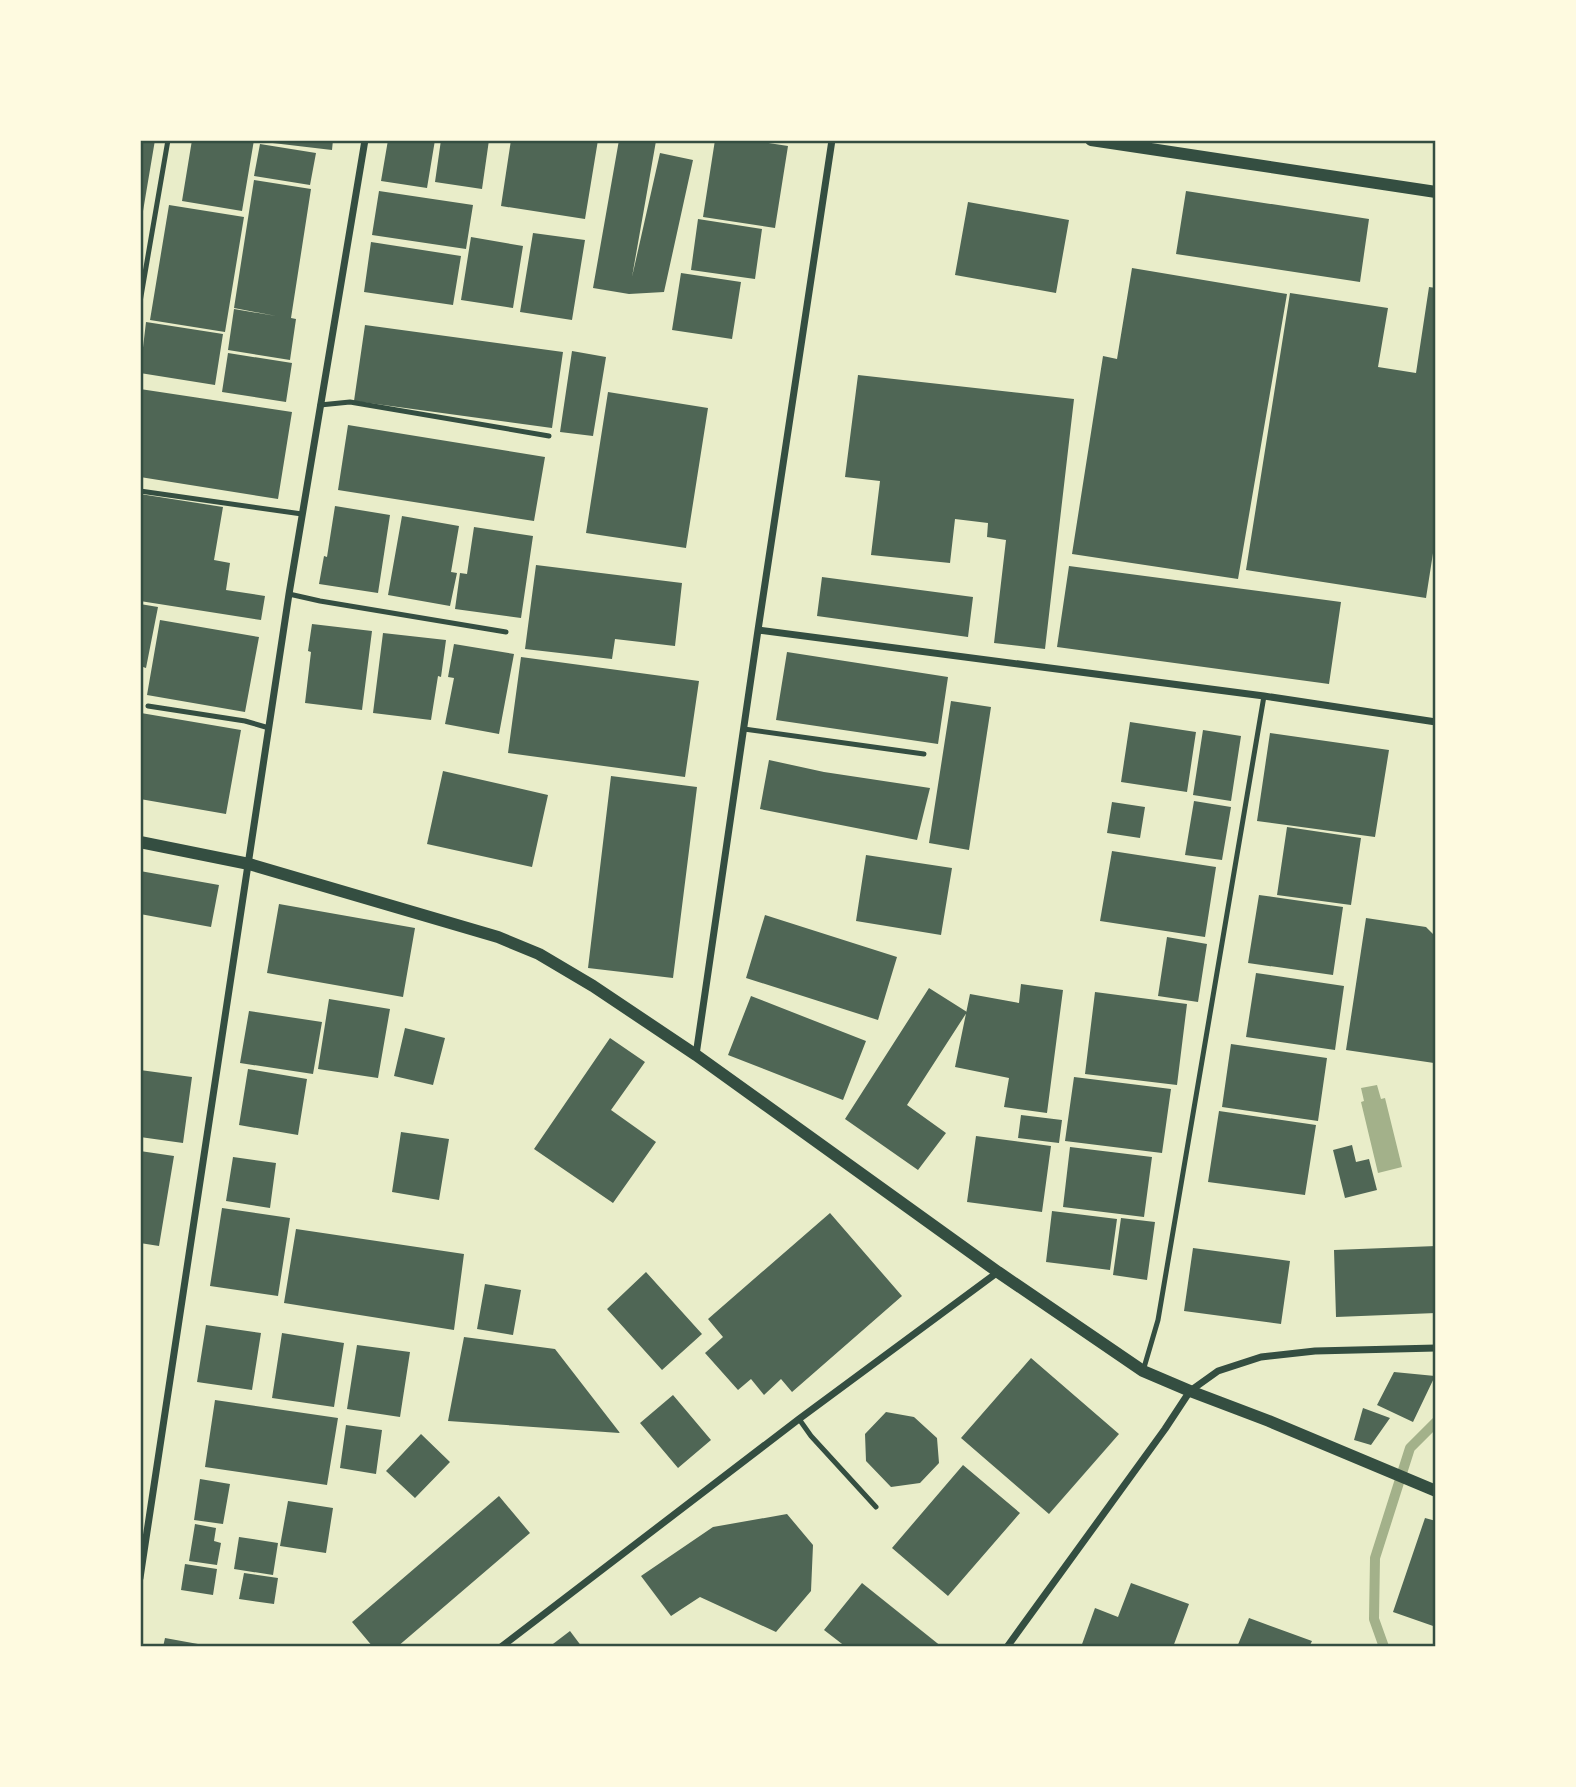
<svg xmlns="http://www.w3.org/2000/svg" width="1576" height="1787" font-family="'Crimson Pro',serif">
	<rect width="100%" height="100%" fill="#e9edc9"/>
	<path fill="#a3b18a" d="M 1377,1085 L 1381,1099 L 1385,1098 L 1402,1167 L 1378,1173 L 1361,1102 L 1364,1101 L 1361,1088 Z"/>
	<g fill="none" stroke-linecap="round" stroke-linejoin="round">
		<path stroke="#a3b18a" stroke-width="10" d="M 1384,1647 L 1374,1619 L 1375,1558 L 1410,1448 L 1436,1422"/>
	</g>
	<path fill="#4f6655" d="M 140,140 L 155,140 L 141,223 L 140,223 Z
		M 192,140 L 254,140 L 242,211 L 182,201 Z
		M 265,140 L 333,140 L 332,150 L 264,142 Z
		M 388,140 L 435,140 L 427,188 L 381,181 Z
		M 441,140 L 489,140 L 482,189 L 435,182 Z
		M 511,140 L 598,140 L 585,219 L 501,206 Z
		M 619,140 L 656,141 L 632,277 L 660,153 L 693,160 L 664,292 L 629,294 L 593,288 Z
		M 715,140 L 750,140 L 788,146 L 775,228 L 703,217 Z
		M 260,144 L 316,153 L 310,185 L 254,176 Z
		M 254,180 L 311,189 L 291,318 L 296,319 L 290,360 L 228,350 L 234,309 L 276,316 L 234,308 Z
		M 379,191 L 473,205 L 466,249 L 372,235 Z
		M 1186,191 L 1369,219 L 1360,282 L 1176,254 Z
		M 968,202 L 1069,220 L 1056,293 L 955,275 Z
		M 169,205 L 244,217 L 225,332 L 150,320 Z
		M 698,219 L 762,229 L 755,279 L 691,270 Z
		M 533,233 L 585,240 L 572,320 L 520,312 Z
		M 471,237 L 523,246 L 513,308 L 461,300 Z
		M 371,242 L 461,256 L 453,305 L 364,292 Z
		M 1132,268 L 1287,294 L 1238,579 L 1072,554 L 1103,356 L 1117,359 Z
		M 681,273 L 741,282 L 732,339 L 672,330 Z
		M 1429,287 L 1436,288 L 1436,534 L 1426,598 L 1246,570 L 1290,293 L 1388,308 L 1378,367 L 1416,373 Z
		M 146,322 L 223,334 L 215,385 L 140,373 Z
		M 365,325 L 563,352 L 552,428 L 354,401 Z
		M 572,351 L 606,357 L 593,436 L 560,432 Z
		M 228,353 L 292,363 L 286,402 L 222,392 Z
		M 858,375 L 1074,399 L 1045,649 L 994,643 L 1006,540 L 987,537 L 988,523 L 955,519 L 950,563 L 871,555 L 880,481 L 845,477 Z
		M 140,389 L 292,412 L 278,499 L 140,477 Z
		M 608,392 L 708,408 L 686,548 L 586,533 Z
		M 348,425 L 545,457 L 534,521 L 338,490 Z
		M 140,494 L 223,507 L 214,560 L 230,563 L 226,590 L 265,596 L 261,620 L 140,601 Z
		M 335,506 L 390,515 L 378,593 L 319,584 L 324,556 L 327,557 Z
		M 402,516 L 459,526 L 451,572 L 457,573 L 450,606 L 388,595 Z
		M 474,527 L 533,536 L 521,618 L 455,609 L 460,573 L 467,574 Z
		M 536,565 L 682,583 L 675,646 L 615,639 L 612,659 L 525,649 Z
		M 1069,566 L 1341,602 L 1329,684 L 1057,647 Z
		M 822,577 L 973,597 L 968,637 L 817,616 Z
		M 140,604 L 158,607 L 146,668 L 140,666 Z
		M 160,620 L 259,637 L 245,712 L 147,695 Z
		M 312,624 L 372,631 L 362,710 L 305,703 L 311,652 L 308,651 Z
		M 383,633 L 446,640 L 441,677 L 438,676 L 431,720 L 373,713 Z
		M 454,644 L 514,654 L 499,734 L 445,724 L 454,678 L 448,677 Z
		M 787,652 L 948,677 L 938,744 L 776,720 Z
		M 521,657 L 699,681 L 685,777 L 508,753 Z
		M 951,701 L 991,707 L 969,850 L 929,843 Z
		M 141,713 L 241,730 L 226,814 L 140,799 Z
		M 1130,722 L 1196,732 L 1187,792 L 1121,782 Z
		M 1203,730 L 1241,736 L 1231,801 L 1193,795 Z
		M 1270,733 L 1389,750 L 1375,837 L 1257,821 Z
		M 769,760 L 824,772 L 930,788 L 917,840 L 760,809 Z
		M 443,771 L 548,795 L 532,867 L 427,844 Z
		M 611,776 L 697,787 L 673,978 L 588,968 Z
		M 1194,801 L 1231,807 L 1222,860 L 1185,855 Z
		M 1112,802 L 1145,807 L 1140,838 L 1107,833 Z
		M 1287,827 L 1361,838 L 1351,905 L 1277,895 Z
		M 1112,851 L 1216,867 L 1205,937 L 1100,921 Z
		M 866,855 L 952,868 L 941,935 L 856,921 Z
		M 140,871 L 219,885 L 211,927 L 140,914 Z
		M 1259,895 L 1343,907 L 1333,975 L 1248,963 Z
		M 279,904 L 415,928 L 403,997 L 267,973 Z
		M 765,915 L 897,957 L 878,1020 L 746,978 Z
		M 1366,918 L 1426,927 L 1436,937 L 1436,1046 L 1434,1063 L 1346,1050 Z
		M 1167,937 L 1207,944 L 1198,1002 L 1158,996 Z
		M 1256,973 L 1344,986 L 1335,1050 L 1246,1037 Z
		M 1021,984 L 1063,990 L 1047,1113 L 1004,1107 L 1009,1078 L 955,1067 L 970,994 L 1019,1003 Z
		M 929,988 L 967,1012 L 907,1105 L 946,1133 L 918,1170 L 845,1119 Z
		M 1095,992 L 1187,1004 L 1177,1085 L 1085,1074 Z
		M 751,996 L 866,1041 L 843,1100 L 728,1055 Z
		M 329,999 L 390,1009 L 378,1078 L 318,1069 Z
		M 249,1011 L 322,1022 L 313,1074 L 240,1063 Z
		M 405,1028 L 445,1038 L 433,1085 L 394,1076 Z
		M 610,1038 L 645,1062 L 611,1110 L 656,1142 L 613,1203 L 534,1149 Z
		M 1231,1044 L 1327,1058 L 1318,1121 L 1222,1107 Z
		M 248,1069 L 307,1079 L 298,1135 L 239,1125 Z
		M 140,1070 L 192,1077 L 183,1143 L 140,1137 Z
		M 1074,1077 L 1171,1089 L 1162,1153 L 1065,1141 Z
		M 1219,1111 L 1316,1125 L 1305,1195 L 1208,1182 Z
		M 1021,1115 L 1062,1120 L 1059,1143 L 1018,1138 Z
		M 401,1132 L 449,1139 L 439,1200 L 392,1192 Z
		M 976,1136 L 1051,1146 L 1042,1212 L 967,1202 Z
		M 1352,1145 L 1356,1162 L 1369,1159 L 1377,1190 L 1345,1198 L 1333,1150 Z
		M 1070,1147 L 1152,1157 L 1144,1217 L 1063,1207 Z
		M 140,1151 L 174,1156 L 159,1246 L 140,1243 Z
		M 233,1157 L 276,1163 L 270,1208 L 226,1201 Z
		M 222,1208 L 290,1218 L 278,1296 L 210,1286 Z
		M 1052,1211 L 1117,1219 L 1110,1270 L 1046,1262 Z
		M 830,1213 L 902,1296 L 792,1392 L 781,1379 L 764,1395 L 751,1379 L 738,1390 L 705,1353 L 723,1337 L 708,1319 Z
		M 1121,1218 L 1155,1222 L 1147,1280 L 1113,1275 Z
		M 296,1229 L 464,1254 L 454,1330 L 284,1303 Z
		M 1436,1246 L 1436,1313 L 1336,1317 L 1334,1250 Z
		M 1193,1248 L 1290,1261 L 1281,1324 L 1184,1311 Z
		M 646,1272 L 702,1334 L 662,1370 L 607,1309 Z
		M 485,1284 L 521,1290 L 513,1335 L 477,1329 Z
		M 206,1325 L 261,1333 L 252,1390 L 197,1382 Z
		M 282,1333 L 344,1343 L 334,1407 L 272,1398 Z
		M 464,1337 L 555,1349 L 620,1433 L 448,1421 Z
		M 357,1345 L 410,1352 L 400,1417 L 347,1409 Z
		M 1031,1358 L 1119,1434 L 1049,1514 L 961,1438 Z
		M 1394,1372 L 1435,1376 L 1413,1422 L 1377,1405 Z
		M 673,1395 L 711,1440 L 678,1468 L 640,1423 Z
		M 215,1400 L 338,1418 L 327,1485 L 205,1467 Z
		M 1363,1408 L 1390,1418 L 1371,1445 L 1354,1440 Z
		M 886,1412 L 914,1417 L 937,1438 L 939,1463 L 920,1483 L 891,1487 L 866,1461 L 865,1434 Z
		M 346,1425 L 382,1430 L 376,1474 L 340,1468 Z
		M 421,1434 L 450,1462 L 415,1498 L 386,1471 Z
		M 963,1465 L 1020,1513 L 948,1596 L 892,1548 Z
		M 200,1479 L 230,1484 L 223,1524 L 194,1520 Z
		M 499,1496 L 530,1533 L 397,1647 L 373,1647 L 352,1622 Z
		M 288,1501 L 333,1508 L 326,1553 L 280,1546 Z
		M 787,1514 L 813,1545 L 811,1591 L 776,1632 L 700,1597 L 671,1616 L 641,1576 L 713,1527 Z
		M 1425,1518 L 1436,1521 L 1436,1627 L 1393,1612 Z
		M 195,1524 L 216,1528 L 214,1541 L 221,1543 L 217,1565 L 189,1561 Z
		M 239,1537 L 278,1543 L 273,1575 L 234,1569 Z
		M 185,1564 L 217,1569 L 213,1595 L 181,1590 Z
		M 244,1573 L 278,1578 L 274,1604 L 239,1599 Z
		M 862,1583 L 942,1647 L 846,1647 L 824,1630 Z
		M 1131,1583 L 1189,1604 L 1173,1647 L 1081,1647 L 1095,1608 L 1118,1617 Z
		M 1249,1618 L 1312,1641 L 1309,1647 L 1237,1647 Z
		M 570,1631 L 582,1647 L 549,1647 Z
		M 165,1638 L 209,1646 L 209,1647 L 163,1647 Z"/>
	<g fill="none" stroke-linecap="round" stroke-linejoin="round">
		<path stroke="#344e41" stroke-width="5" d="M 140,302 L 168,140
			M 320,405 L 350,402 L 549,436
			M 140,491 L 302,514
			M 289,594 L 320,601 L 506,632
			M 148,706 L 245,721 L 269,728
			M 744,729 L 924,754
			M 1143,1371 L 1158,1320 L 1264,696
			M 799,1419 L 811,1436 L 876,1507"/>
		<path stroke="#344e41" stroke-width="7" d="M 758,630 L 1264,696 L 1436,722
			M 696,1055 L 758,630 L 832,140
			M 140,1578 L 289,594 L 365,140
			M 501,1647 L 799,1419 L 998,1272
			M 1007,1647 L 1165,1429 L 1190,1391 L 1218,1371 L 1261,1357 L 1315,1351 L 1436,1348"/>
		<path stroke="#344e41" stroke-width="12" d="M 1091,140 L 1436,192
			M 140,842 L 249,864 L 498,937 L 539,954 L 593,986 L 696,1055 L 998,1272 L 1143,1371 L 1190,1391 L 1269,1421 L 1436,1491"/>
	</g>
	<rect width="1576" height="1787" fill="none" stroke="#fefae0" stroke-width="284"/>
	<rect x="142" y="142" width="1292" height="1503" fill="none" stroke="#344e41" stroke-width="2.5"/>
</svg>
